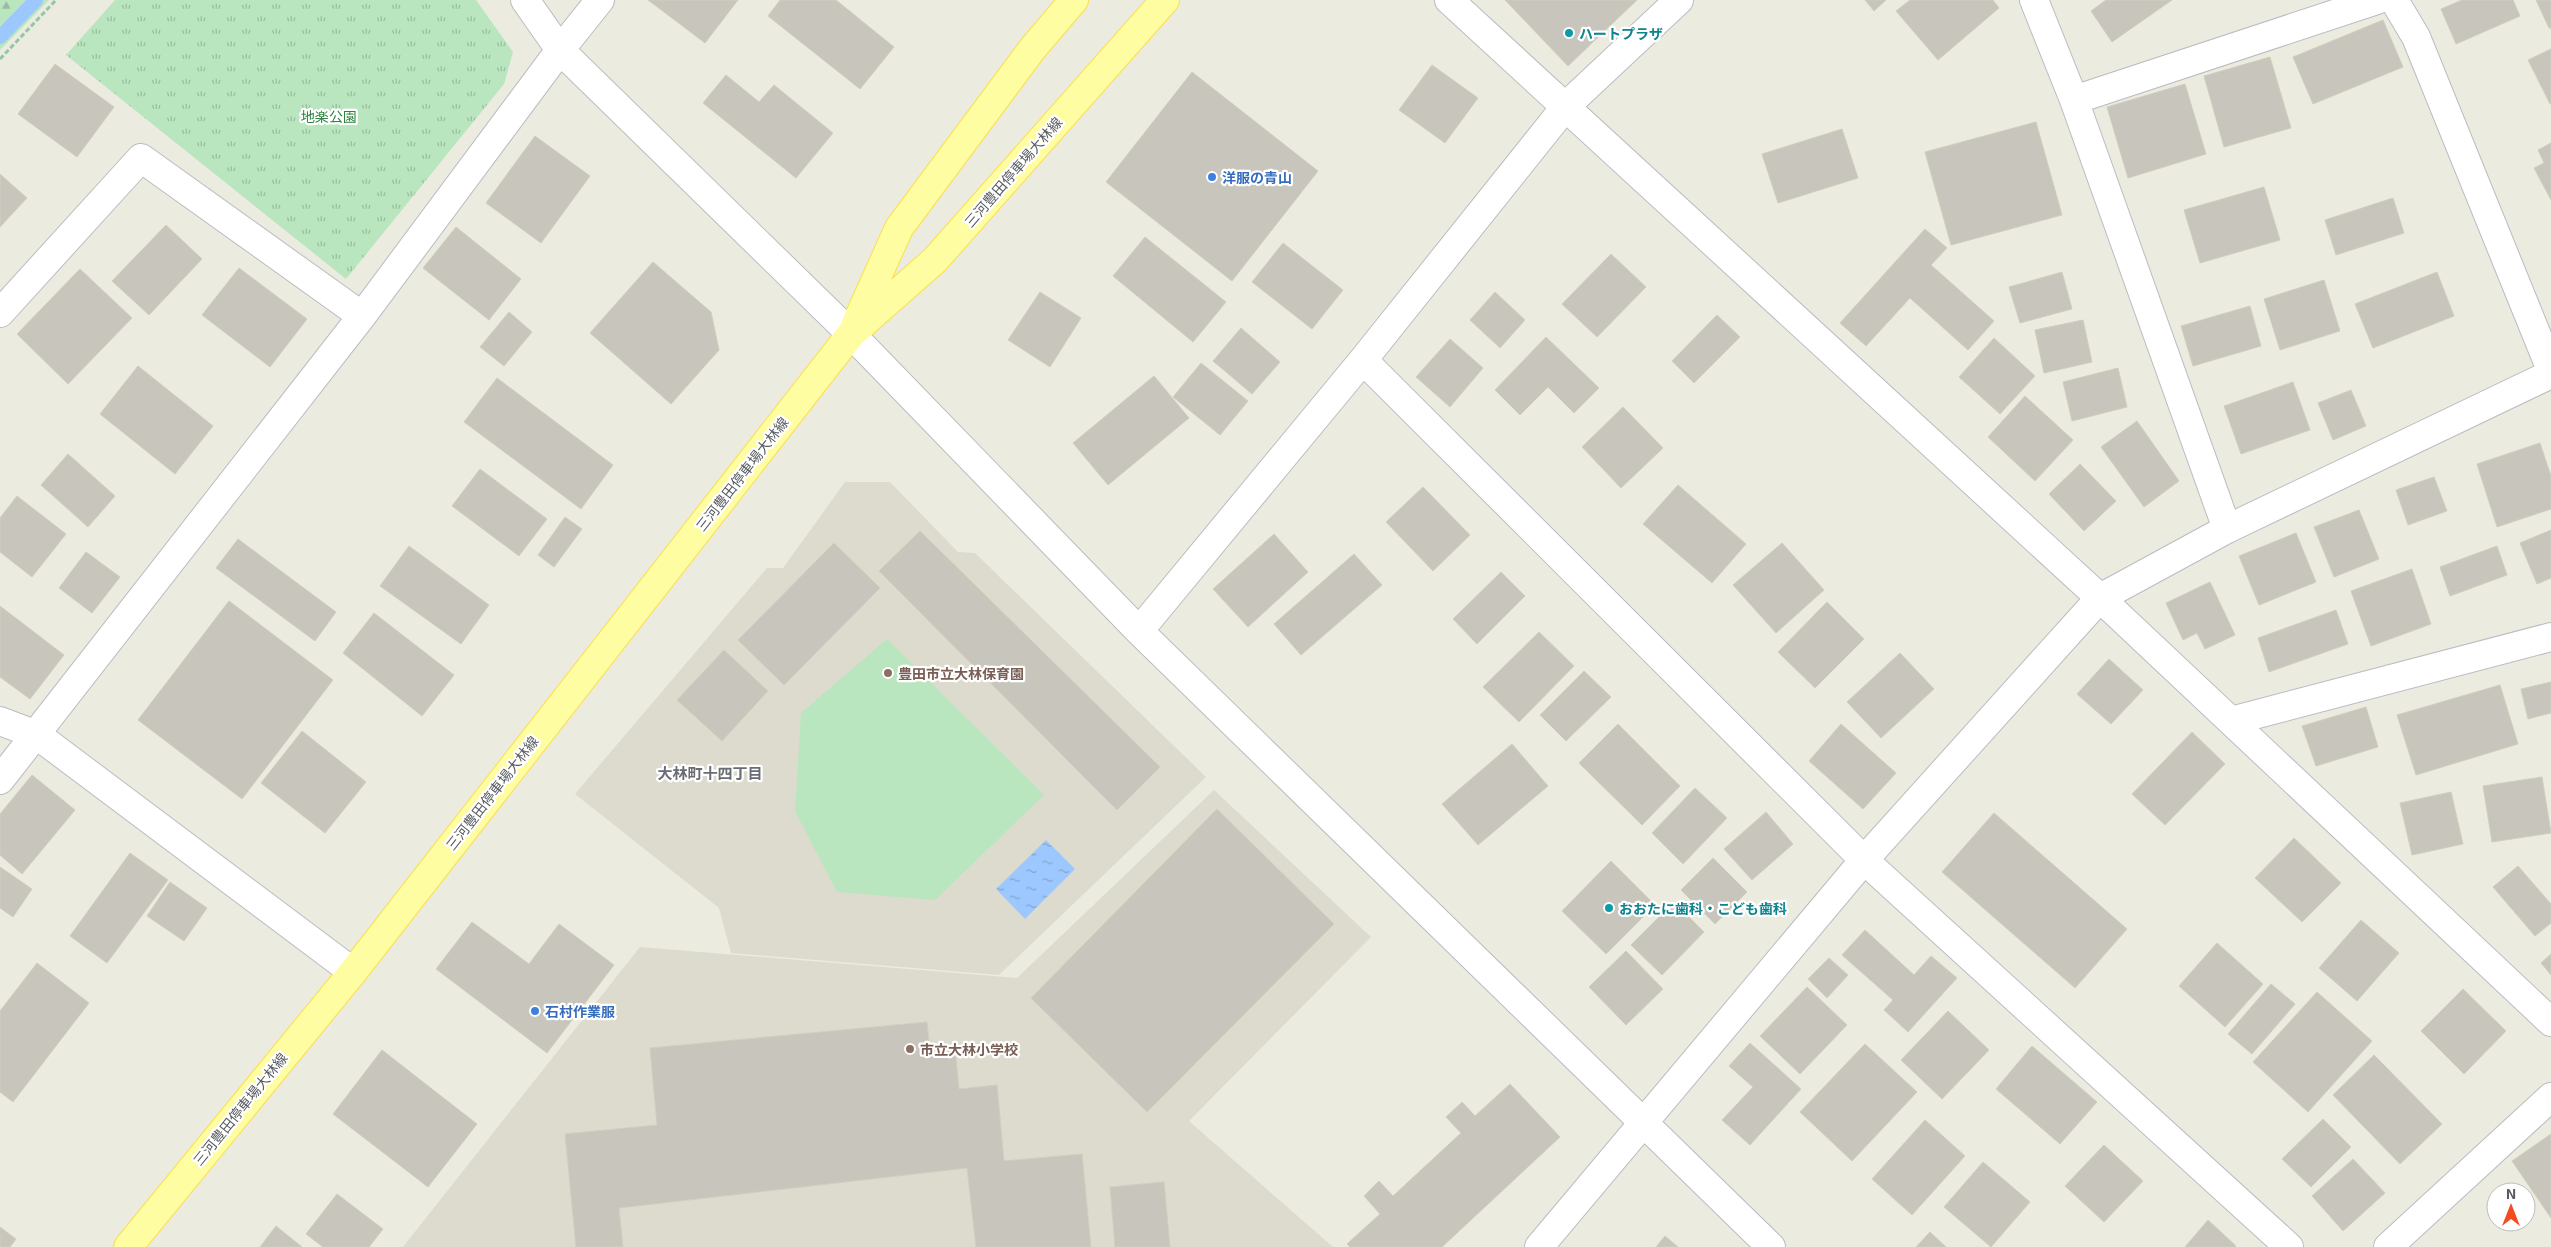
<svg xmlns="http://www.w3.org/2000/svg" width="2551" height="1247" font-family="'Exo 2','Noto Sans JP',sans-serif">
	<defs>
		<pattern id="grass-tufts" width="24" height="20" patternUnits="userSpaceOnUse" patternTransform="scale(1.25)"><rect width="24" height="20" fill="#b9e6bf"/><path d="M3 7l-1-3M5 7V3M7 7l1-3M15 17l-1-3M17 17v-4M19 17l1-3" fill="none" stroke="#99bd9f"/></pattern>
		<pattern id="forest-firs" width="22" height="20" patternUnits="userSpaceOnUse" patternTransform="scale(1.25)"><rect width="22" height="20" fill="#b9e6bf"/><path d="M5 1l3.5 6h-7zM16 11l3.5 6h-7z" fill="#99bd9f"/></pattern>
		<pattern id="water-ripples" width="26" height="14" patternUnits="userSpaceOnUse" patternTransform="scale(1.25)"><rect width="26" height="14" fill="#9cc7ff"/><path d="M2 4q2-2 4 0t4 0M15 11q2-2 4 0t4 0" fill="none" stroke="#82a5d2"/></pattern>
	</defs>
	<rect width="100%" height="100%" fill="#ecebdf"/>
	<path fill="#dcdbce" d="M 845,482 L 890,482 L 958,552 L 975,553 L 1206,777 L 999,975 L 731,953 L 719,908 L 575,794 L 767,568 L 783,568 Z
		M 1214,790 L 1371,937 L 1189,1121 L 1333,1247 L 403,1247 L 640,947 L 1017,978 Z"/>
	<path fill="url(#grass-tufts)" d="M 115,0 L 476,0 L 513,52 L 504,84 L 346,279 L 66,55 Z"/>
	<path fill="url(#forest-firs)" d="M 0,0 L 49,0 L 0,50 Z"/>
	<path fill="#b9e6bf" d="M 887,639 L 1044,795 L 935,900 L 837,892 L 795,811 L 801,713 Z"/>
	<path fill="url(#water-ripples)" d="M 1046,840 L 1075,869 L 1025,919 L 996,889 Z"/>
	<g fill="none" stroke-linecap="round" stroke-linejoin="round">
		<path stroke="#9cc7ff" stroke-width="14" d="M 0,37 L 36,0"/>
	</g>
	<path fill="#c7c5bc" stroke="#d1cebd" d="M 648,0 L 738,0 L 705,43 Z
		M 780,0 L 836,0 L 894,47 L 860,89 L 768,16 Z
		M 1505,0 L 1637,0 L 1568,66 Z
		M 1865,0 L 1886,0 L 1874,11 Z
		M 1910,0 L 1993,0 L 1999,8 L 1938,60 L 1896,11 Z
		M 2106,0 L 2172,0 L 2112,42 L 2091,11 Z
		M 2462,0 L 2513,0 L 2520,16 L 2456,44 L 2441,9 Z
		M 2536,0 L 2551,0 L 2551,28 L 2549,28 Z
		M 2383,20 L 2403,67 L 2313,104 L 2293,57 Z
		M 2551,49 L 2551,104 L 2550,104 L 2528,60 Z
		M 2270,57 L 2291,128 L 2224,147 L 2204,76 Z
		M 55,64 L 114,107 L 77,157 L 18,114 Z
		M 1432,65 L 1478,98 L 1445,143 L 1399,110 Z
		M 1192,72 L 1318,171 L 1232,281 L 1106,182 Z
		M 726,75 L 759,102 L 774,85 L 833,133 L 796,178 L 703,103 Z
		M 2185,84 L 2206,154 L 2128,178 L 2107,107 Z
		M 2036,122 L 2062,215 L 1951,245 L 1925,152 Z
		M 1842,129 L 1858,178 L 1778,203 L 1762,154 Z
		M 535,136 L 590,176 L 541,243 L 486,203 Z
		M 2551,143 L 2551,200 L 2534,168 L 2544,163 L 2538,150 Z
		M 0,174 L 27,198 L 0,227 Z
		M 2264,187 L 2280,240 L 2200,263 L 2184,210 Z
		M 2393,198 L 2404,233 L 2336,255 L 2325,220 Z
		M 166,225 L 202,259 L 149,315 L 112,281 Z
		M 456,227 L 521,279 L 489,320 L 423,268 Z
		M 1925,229 L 1947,248 L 1931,265 L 1994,321 L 1968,350 L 1910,298 L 1866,346 L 1840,323 Z
		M 1145,237 L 1226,302 L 1193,342 L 1113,276 Z
		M 1283,243 L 1343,290 L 1312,329 L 1252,282 Z
		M 1611,254 L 1646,287 L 1597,337 L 1562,304 Z
		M 653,262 L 711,312 L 719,350 L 671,404 L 590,333 Z
		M 239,268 L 307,319 L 270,367 L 202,315 Z
		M 80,269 L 132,318 L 68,384 L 17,334 Z
		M 2062,272 L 2072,309 L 2020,323 L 2009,287 Z
		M 2437,272 L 2454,316 L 2373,348 L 2355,304 Z
		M 2324,280 L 2340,331 L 2280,350 L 2264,299 Z
		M 1040,292 L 1081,318 L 1050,367 L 1008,340 Z
		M 1495,292 L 1525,320 L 1500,348 L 1470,320 Z
		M 2250,306 L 2261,346 L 2193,366 L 2181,326 Z
		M 509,312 L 532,332 L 504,366 L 480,347 Z
		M 1717,315 L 1740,337 L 1694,383 L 1672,361 Z
		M 2083,320 L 2092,362 L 2044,373 L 2035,330 Z
		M 1241,328 L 1280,362 L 1252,394 L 1213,361 Z
		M 1546,337 L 1599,388 L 1574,413 L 1548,387 L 1520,415 L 1495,390 Z
		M 1994,338 L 2035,376 L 2000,414 L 1959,377 Z
		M 1450,339 L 1483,368 L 1450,407 L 1416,377 Z
		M 1201,363 L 1248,401 L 1220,435 L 1173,397 Z
		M 138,366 L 213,426 L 175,474 L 100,414 Z
		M 2118,368 L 2127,407 L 2072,421 L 2063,382 Z
		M 1154,376 L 1189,418 L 1108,485 L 1073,443 Z
		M 497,378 L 613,465 L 581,509 L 464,422 Z
		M 2293,382 L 2310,430 L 2241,454 L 2224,406 Z
		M 2351,390 L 2366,426 L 2333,440 L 2318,403 Z
		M 2025,396 L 2073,440 L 2035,481 L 1988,437 Z
		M 1623,407 L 1663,448 L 1621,488 L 1582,447 Z
		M 2137,421 L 2179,481 L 2144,507 L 2101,447 Z
		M 2540,443 L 2551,476 L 2551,509 L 2497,527 L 2477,464 Z
		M 68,454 L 115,496 L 88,527 L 41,485 Z
		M 2080,464 L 2116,501 L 2084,531 L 2049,494 Z
		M 480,469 L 547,519 L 519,556 L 452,506 Z
		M 2434,477 L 2447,511 L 2408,525 L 2396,490 Z
		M 1678,485 L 1746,544 L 1712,583 L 1643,524 Z
		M 1423,487 L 1470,535 L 1433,571 L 1386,522 Z
		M 17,496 L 66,534 L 32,577 L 0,552 L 0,518 Z
		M 2359,510 L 2379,559 L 2334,577 L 2314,527 Z
		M 565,517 L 582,529 L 554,567 L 538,555 Z
		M 2551,530 L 2551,578 L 2537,584 L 2520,543 Z
		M 920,531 L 1160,767 L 1117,810 L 879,571 Z
		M 2296,533 L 2316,582 L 2259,605 L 2239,556 Z
		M 1274,534 L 1308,572 L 1248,627 L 1213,589 Z
		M 238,539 L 336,612 L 315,641 L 216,568 Z
		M 834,543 L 880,588 L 784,685 L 738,640 Z
		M 1782,543 L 1824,590 L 1776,633 L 1733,585 Z
		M 409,546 L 489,605 L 461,644 L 380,586 Z
		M 2497,546 L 2507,575 L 2450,596 L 2440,567 Z
		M 86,552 L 120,577 L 92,613 L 59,588 Z
		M 1354,554 L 1382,585 L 1301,655 L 1274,624 Z
		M 2412,569 L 2431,624 L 2371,646 L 2351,591 Z
		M 1501,572 L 1525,596 L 1477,644 L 1453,619 Z
		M 2210,582 L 2235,635 L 2205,649 L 2197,633 L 2183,640 L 2166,603 Z
		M 229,601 L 333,680 L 242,799 L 138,720 Z
		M 1827,602 L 1864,639 L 1815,688 L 1778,652 Z
		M 0,606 L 64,655 L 30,699 L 0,677 Z
		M 2336,610 L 2348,644 L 2269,672 L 2258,638 Z
		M 374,613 L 454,675 L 422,716 L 343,653 Z
		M 1539,632 L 1574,666 L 1519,722 L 1483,687 Z
		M 724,650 L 768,691 L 722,741 L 677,700 Z
		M 1900,653 L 1934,689 L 1881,738 L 1847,702 Z
		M 2109,659 L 2143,690 L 2111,724 L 2077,694 Z
		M 1584,671 L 1611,697 L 1566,741 L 1540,715 Z
		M 2551,682 L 2551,713 L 2528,719 L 2521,689 Z
		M 2500,685 L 2518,744 L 2416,775 L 2397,715 Z
		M 2366,707 L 2378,747 L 2316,766 L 2302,726 Z
		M 1618,724 L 1680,786 L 1642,825 L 1579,763 Z
		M 1841,724 L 1896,773 L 1863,809 L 1809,761 Z
		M 302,731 L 366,782 L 325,833 L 261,783 Z
		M 2192,732 L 2225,764 L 2165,825 L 2132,794 Z
		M 1512,744 L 1548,786 L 1478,845 L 1442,804 Z
		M 32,775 L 75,810 L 22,874 L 0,855 L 0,814 Z
		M 2542,777 L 2551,833 L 2492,842 L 2483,786 Z
		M 1695,788 L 1727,818 L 1683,864 L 1652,833 Z
		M 2451,792 L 2463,844 L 2412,855 L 2400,803 Z
		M 1217,809 L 1334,924 L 1147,1112 L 1031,998 Z
		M 1766,812 L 1793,844 L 1752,880 L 1724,849 Z
		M 1994,813 L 2127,929 L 2075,988 L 1942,872 Z
		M 2294,838 L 2341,883 L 2302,922 L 2255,878 Z
		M 130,853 L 168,880 L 107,963 L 70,936 Z
		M 1713,858 L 1747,892 L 1715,924 L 1681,890 Z
		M 1611,861 L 1655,905 L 1606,954 L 1562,911 Z
		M 2518,866 L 2551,904 L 2551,923 L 2535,936 L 2493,887 Z
		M 0,867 L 32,889 L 13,917 L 0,908 Z
		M 170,882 L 207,908 L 184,941 L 147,916 Z
		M 1674,902 L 1704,932 L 1662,975 L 1631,945 Z
		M 2361,920 L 2399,953 L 2357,1001 L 2319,968 Z
		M 472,922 L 529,964 L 559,924 L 614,965 L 547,1053 L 436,969 Z
		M 1865,930 L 1914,975 L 1931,956 L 1957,978 L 1908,1032 L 1884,1010 L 1893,1000 L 1842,955 Z
		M 2217,943 L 2263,984 L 2225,1027 L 2179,986 Z
		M 1626,951 L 1663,989 L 1626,1025 L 1589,987 Z
		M 2551,954 L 2551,975 L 2541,963 Z
		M 1829,958 L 1848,975 L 1827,998 L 1808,979 Z
		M 37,963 L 89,1003 L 13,1102 L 0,1092 L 0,1011 Z
		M 2271,984 L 2295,1004 L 2252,1054 L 2228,1034 Z
		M 1807,987 L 1847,1025 L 1800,1074 L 1760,1036 Z
		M 2463,989 L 2506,1031 L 2464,1074 L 2421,1031 Z
		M 2317,992 L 2372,1041 L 2308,1112 L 2253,1062 Z
		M 1948,1011 L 1989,1050 L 1942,1099 L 1901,1060 Z
		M 927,1022 L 930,1051 L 955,1049 L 959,1089 L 997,1085 L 1004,1161 L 1082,1154 L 1091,1247 L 976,1247 L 967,1168 L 619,1208 L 623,1247 L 576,1247 L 565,1134 L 657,1125 L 650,1048 Z
		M 1750,1043 L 1801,1089 L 1750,1145 L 1722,1120 L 1753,1087 L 1729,1066 Z
		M 1865,1044 L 1917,1092 L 1852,1161 L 1800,1112 Z
		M 2032,1046 L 2097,1102 L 2060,1144 L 1996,1089 Z
		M 382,1050 L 477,1124 L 428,1187 L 333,1114 Z
		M 2374,1055 L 2442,1124 L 2400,1164 L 2333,1095 Z
		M 1510,1084 L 1560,1137 L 1442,1247 L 1350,1247 L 1347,1244 L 1380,1214 L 1364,1196 L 1379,1181 L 1393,1196 L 1461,1133 L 1446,1117 L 1462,1102 L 1475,1116 Z
		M 2323,1119 L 2351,1147 L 2311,1187 L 2282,1159 Z
		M 1925,1120 L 1965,1156 L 1912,1215 L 1872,1179 Z
		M 2551,1134 L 2551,1218 L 2512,1161 Z
		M 2104,1145 L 2143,1181 L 2104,1222 L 2065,1186 Z
		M 2353,1159 L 2385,1193 L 2343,1231 L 2312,1196 Z
		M 1983,1162 L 2030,1202 L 1991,1247 L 1944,1207 Z
		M 1164,1182 L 1170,1247 L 1115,1247 L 1110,1187 Z
		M 337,1194 L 383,1229 L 369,1247 L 323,1247 L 306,1234 Z
		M 2208,1220 L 2236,1246 L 2235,1247 L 2185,1247 Z
		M 276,1226 L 302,1247 L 260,1247 Z
		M 0,1227 L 16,1239 L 10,1247 L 0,1247 Z
		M 1930,1232 L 1946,1247 L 1916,1247 Z
		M 1665,1236 L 1678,1247 L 1656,1247 Z"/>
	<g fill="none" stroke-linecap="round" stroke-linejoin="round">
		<defs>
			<path id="minor" d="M 525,0 L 560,50 L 851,334 L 1139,631 L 1771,1247
				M 1449,0 L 2100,598 L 2551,1022
				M 2034,0 L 2074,100 L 2227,529
				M 2394,0 L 2416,37 L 2551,370
				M 2074,100 L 2377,0
				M 0,313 L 141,158 L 362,316
				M 1363,360 L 1864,860 L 2289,1247
				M 1139,631 L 1363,360 L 1566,106 L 1679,0
				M 0,721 L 37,735 L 353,972
				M 2231,721 L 2551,637
				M 0,780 L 362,316 L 560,50 L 600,0
				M 1539,1247 L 1864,860 L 2100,598 L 2227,529 L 2551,374
				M 2388,1247 L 2551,1097"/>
			<path id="major" d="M 855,326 L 899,228 L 1033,48 L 1074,0
				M 128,1247 L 353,972 L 851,334 L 935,260 L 1165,0"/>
		</defs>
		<use href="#minor" stroke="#babcc2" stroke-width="30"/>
		<use href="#major" stroke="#fae04b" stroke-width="30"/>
		<path stroke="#92c7a8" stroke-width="3" stroke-dasharray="5 2.5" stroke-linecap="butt" d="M 0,59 L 56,0"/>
		<use href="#minor" stroke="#fff" stroke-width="28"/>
		<use href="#major" stroke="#fffda1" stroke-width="28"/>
	</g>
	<g fill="#0f9aa8" stroke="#fff" stroke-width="2">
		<circle cx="1569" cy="33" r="5"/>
		<circle cx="1609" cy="908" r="5"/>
	</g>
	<g fill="#3f7fe0" stroke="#fff" stroke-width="2">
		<circle cx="1212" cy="177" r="5"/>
		<circle cx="535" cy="1011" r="5"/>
	</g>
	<g fill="#8d6e63" stroke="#fff" stroke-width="2">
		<circle cx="888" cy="673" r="5"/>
		<circle cx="910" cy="1049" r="5"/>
	</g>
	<g text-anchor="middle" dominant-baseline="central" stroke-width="4.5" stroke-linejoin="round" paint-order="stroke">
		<g font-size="14" font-weight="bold" fill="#0d838f" stroke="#fff" text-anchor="start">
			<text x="1579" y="33">ハートプラザ</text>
			<text x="1619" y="908">おおたに歯科・こども歯科</text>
		</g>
		<g font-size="14" fill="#2e823e" stroke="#fff">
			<text x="329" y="116">地楽公園</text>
		</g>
		<g font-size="14" fill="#585b61" stroke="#fff">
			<text transform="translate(1013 172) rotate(-49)">三河豊田停車場大林線</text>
			<text transform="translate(742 474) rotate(-52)">三河豊田停車場大林線</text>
			<text transform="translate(492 793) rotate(-52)">三河豊田停車場大林線</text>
			<text transform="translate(240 1109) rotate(-51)">三河豊田停車場大林線</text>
		</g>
		<g font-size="14" font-weight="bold" fill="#366cbe" stroke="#fff" text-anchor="start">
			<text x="1222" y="177">洋服の青山</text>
			<text x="545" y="1011">石村作業服</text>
		</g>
		<g font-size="14" font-weight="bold" fill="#785e54" stroke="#fff" text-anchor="start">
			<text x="898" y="673">豊田市立大林保育園</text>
			<text x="920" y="1049">市立大林小学校</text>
		</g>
		<g font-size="15" font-weight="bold" fill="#696d73" stroke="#fff">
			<text x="710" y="773">大林町十四丁目</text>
		</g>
	</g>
	<g transform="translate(2511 1207)"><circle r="24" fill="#ffffff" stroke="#bcbdc0"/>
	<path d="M0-4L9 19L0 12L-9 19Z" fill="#f34c1e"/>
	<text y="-8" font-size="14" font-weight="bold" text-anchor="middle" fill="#585b61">N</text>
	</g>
</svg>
